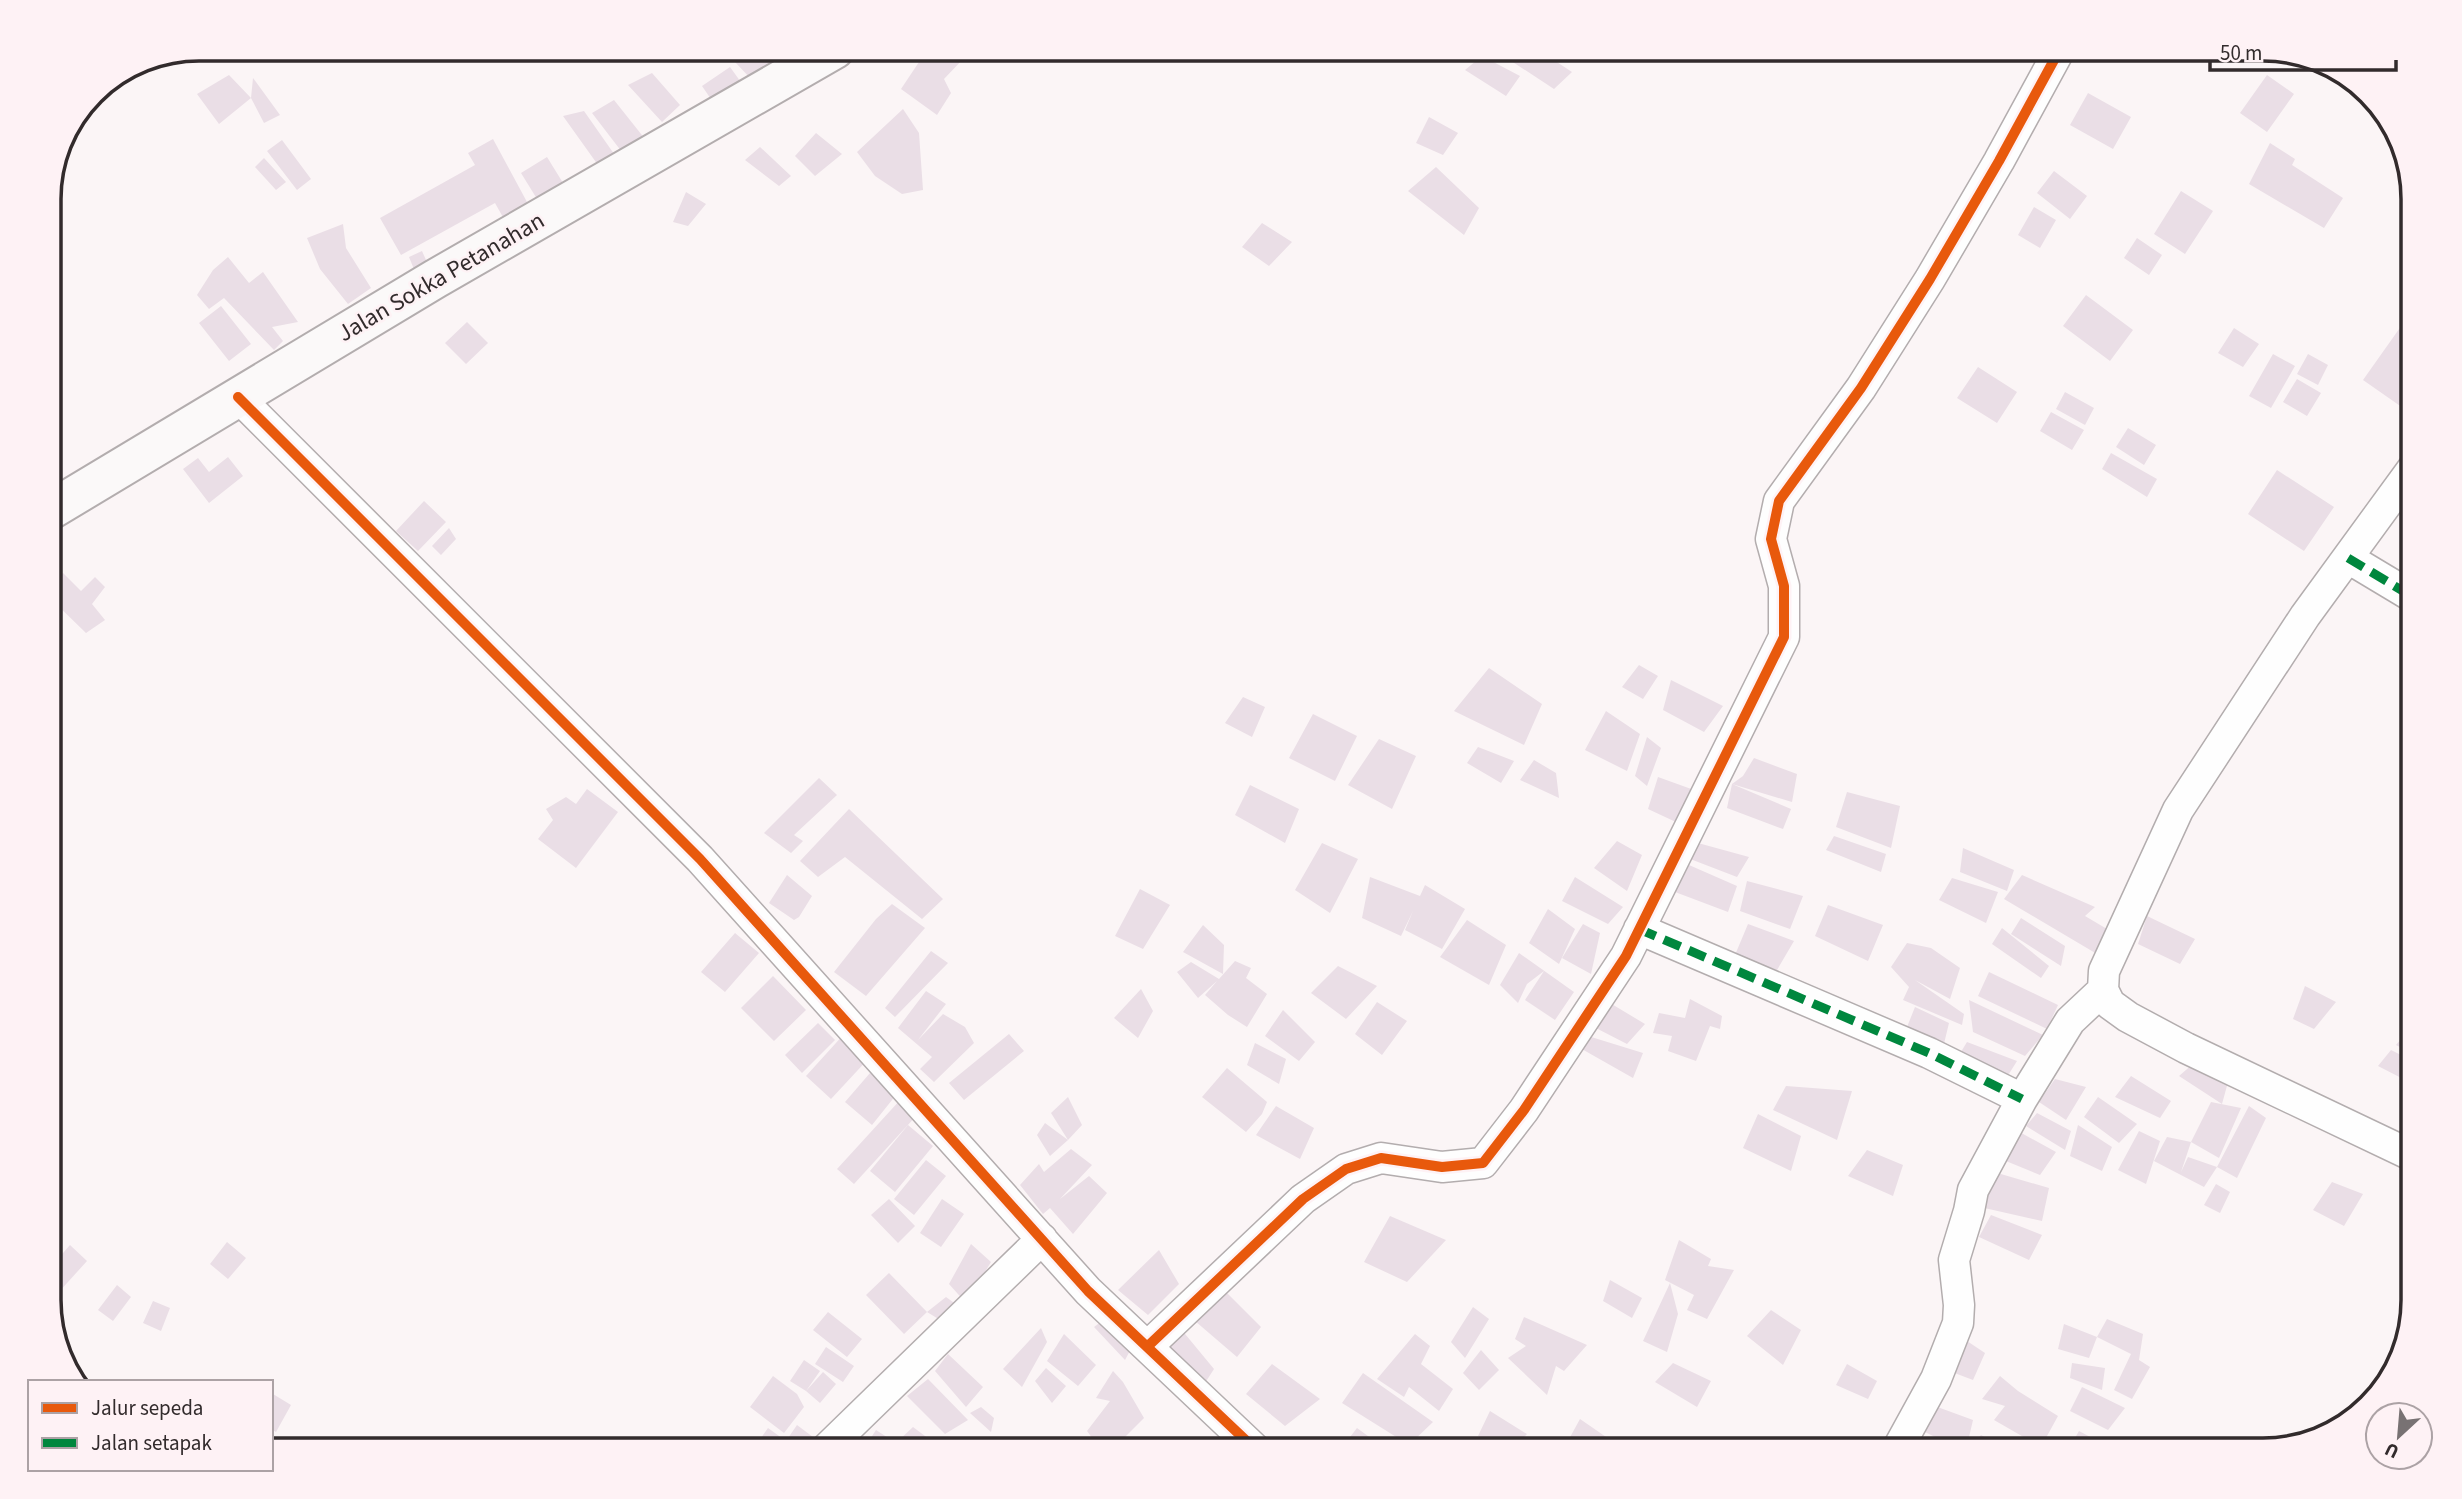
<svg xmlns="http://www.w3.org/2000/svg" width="2462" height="1499" font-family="'Source Sans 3',sans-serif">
	<rect width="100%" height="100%" fill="#fbf5f6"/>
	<path fill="#eadee6" d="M 730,49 L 782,49 L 784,51 L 752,80 L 735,62 L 739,59 Z
		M 936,49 L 952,49 L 964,58 L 944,79 L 951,93 L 937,115 L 901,89 L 919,62 Z
		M 1493,49 L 1537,49 L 1572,72 L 1554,89 Z
		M 1482,56 L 1520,76 L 1506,96 L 1465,70 Z
		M 730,67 L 743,85 L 715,105 L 702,86 Z
		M 652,73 L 680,105 L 662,122 L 628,85 Z
		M 229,75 L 251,98 L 219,124 L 197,94 Z
		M 2267,75 L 2294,94 L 2267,132 L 2240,113 Z
		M 253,78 L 280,115 L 264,123 L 251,98 Z
		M 2088,93 L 2131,117 L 2113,149 L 2070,125 Z
		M 614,100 L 649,144 L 625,156 L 592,113 Z
		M 903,109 L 919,133 L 923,190 L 902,194 L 875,176 L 857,152 Z
		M 584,111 L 619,161 L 603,172 L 563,116 Z
		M 1429,117 L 1458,133 L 1443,155 L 1416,143 Z
		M 816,133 L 842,154 L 815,176 L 795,156 Z
		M 493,139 L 534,215 L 509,228 L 495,203 L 401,255 L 380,218 L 475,165 L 468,153 Z
		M 282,140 L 311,179 L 297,190 L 267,151 Z
		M 2270,143 L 2295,159 L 2292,165 L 2343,198 L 2324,228 L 2249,184 Z
		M 760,147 L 791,176 L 779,186 L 745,160 Z
		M 547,157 L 568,191 L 542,207 L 521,173 Z
		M 264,158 L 286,182 L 276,190 L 255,167 Z
		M 1436,167 L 1479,208 L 1464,235 L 1408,191 Z
		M 2054,171 L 2087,196 L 2070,219 L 2037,193 Z
		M 2181,191 L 2213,211 L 2185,254 L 2154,234 Z
		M 686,192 L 706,204 L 688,226 L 673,222 Z
		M 2034,207 L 2056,220 L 2040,248 L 2018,235 Z
		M 1262,223 L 1292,242 L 1269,266 L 1242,247 Z
		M 343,224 L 346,248 L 371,288 L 348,304 L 320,269 L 307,238 Z
		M 2137,238 L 2162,255 L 2149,275 L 2124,258 Z
		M 422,251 L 434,278 L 420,284 L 409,257 Z
		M 228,257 L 249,283 L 263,272 L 298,322 L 272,327 L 283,341 L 274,350 L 224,298 L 209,309 L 197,295 L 213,270 Z
		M 2086,295 L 2133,330 L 2110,361 L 2063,326 Z
		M 221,306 L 251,344 L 229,361 L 199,323 Z
		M 2409,315 L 2413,318 L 2413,402 L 2406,410 L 2363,380 Z
		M 467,322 L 488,343 L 466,364 L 445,343 Z
		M 2234,328 L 2259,344 L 2243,367 L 2218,353 Z
		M 2273,354 L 2295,366 L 2271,408 L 2249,396 Z
		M 2308,354 L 2328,365 L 2318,385 L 2297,374 Z
		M 1978,367 L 2017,392 L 1997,423 L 1957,398 Z
		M 2297,379 L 2321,393 L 2307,416 L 2283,402 Z
		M 2065,392 L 2094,408 L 2085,425 L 2056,409 Z
		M 2051,412 L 2084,430 L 2072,450 L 2040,431 Z
		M 2128,428 L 2156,445 L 2144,465 L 2116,447 Z
		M 2111,453 L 2157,479 L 2147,497 L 2102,469 Z
		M 228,457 L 243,476 L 209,503 L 183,469 L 198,458 L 209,472 Z
		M 2277,470 L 2334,507 L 2304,551 L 2248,514 Z
		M 424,501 L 446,522 L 418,551 L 396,531 Z
		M 449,528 L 456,539 L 441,555 L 432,546 Z
		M 63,573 L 81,591 L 95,577 L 105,587 L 92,604 L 105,620 L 86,633 L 49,597 L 49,585 Z
		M 1639,665 L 1658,676 L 1643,699 L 1622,687 Z
		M 1489,668 L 1542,704 L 1524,745 L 1454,711 Z
		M 1671,680 L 1723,706 L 1704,732 L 1663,710 Z
		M 1243,697 L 1265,707 L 1252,737 L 1225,723 Z
		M 1606,711 L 1640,734 L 1627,771 L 1585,750 Z
		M 1313,714 L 1357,736 L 1335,781 L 1289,758 Z
		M 1647,737 L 1661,748 L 1647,786 L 1635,776 Z
		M 1379,739 L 1416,756 L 1392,809 L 1348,785 Z
		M 1478,747 L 1514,761 L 1501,783 L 1467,763 Z
		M 1754,758 L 1797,774 L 1792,802 L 1732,784 L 1791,809 L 1783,829 L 1727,808 L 1732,784 L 1743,776 Z
		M 1534,760 L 1556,773 L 1559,798 L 1520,780 Z
		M 1658,777 L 1694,790 L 1678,823 L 1648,809 Z
		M 819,778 L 837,795 L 794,835 L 803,841 L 791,853 L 764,833 Z
		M 1250,785 L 1299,809 L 1285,843 L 1235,815 Z
		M 587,789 L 618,812 L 576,868 L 538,839 L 553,820 L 546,809 L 566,797 L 576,804 Z
		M 1847,792 L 1900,806 L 1891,848 L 1836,827 Z
		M 849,809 L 943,899 L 922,919 L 845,857 L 818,877 L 800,861 Z
		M 1834,836 L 1886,854 L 1881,872 L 1826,850 Z
		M 1617,841 L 1642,855 L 1627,891 L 1594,868 Z
		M 1322,843 L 1358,859 L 1330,913 L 1295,890 Z
		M 1698,843 L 1749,857 L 1737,877 L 1685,857 Z
		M 1963,848 L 2014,870 L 2007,891 L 1960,872 Z
		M 1689,865 L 1737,886 L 1728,912 L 1675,892 Z
		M 787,875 L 812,896 L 799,917 L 794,920 L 769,903 Z
		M 2022,875 L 2095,907 L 2085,916 L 2107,929 L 2102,957 L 2004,899 Z
		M 1370,877 L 1420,896 L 1425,885 L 1465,909 L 1442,949 L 1405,930 L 1413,911 L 1401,936 L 1362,918 Z
		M 1575,877 L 1623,907 L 1608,924 L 1562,901 Z
		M 1952,878 L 1998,892 L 1986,923 L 1939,900 Z
		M 1747,881 L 1803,896 L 1790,929 L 1740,911 Z
		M 1140,889 L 1170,905 L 1143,949 L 1115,936 Z
		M 892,904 L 925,928 L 866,996 L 834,972 L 876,919 Z
		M 1828,905 L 1883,925 L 1868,961 L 1815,936 Z
		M 1548,909 L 1575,929 L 1559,964 L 1529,943 Z
		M 2147,916 L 2195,939 L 2180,964 L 2138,944 Z
		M 2021,918 L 2065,946 L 2061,966 L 2011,934 Z
		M 1467,920 L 1506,945 L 1489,985 L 1440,957 Z
		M 1583,924 L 1600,933 L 1591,974 L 1562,958 Z
		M 1748,924 L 1794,941 L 1777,970 L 1735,955 Z
		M 1203,925 L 1224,945 L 1223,974 L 1183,952 Z
		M 2002,928 L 2049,966 L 2041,978 L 1992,944 Z
		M 735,933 L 759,953 L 725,992 L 701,972 Z
		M 1907,943 L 1931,948 L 1960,968 L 1950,999 L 1915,980 L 1964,1014 L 1962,1025 L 1903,1000 L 1909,987 L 1891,967 Z
		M 931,951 L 948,963 L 895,1017 L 885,1008 Z
		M 1519,953 L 1574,992 L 1555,1020 L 1525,1000 L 1544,971 L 1527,984 L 1518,1003 L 1500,985 Z
		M 1235,961 L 1251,968 L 1246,978 L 1267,994 L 1247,1027 L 1228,1015 L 1205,995 L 1217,981 L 1198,998 L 1177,972 L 1191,962 L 1219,979 Z
		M 1338,966 L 1377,986 L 1346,1019 L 1311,993 Z
		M 1989,972 L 2058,1005 L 2047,1029 L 1978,996 Z
		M 773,976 L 806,1010 L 774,1041 L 741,1008 Z
		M 2305,986 L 2336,1002 L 2314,1029 L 2293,1019 Z
		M 1141,989 L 1153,1011 L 1138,1038 L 1114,1018 Z
		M 926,991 L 946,1004 L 918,1040 L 943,1014 L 965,1027 L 974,1043 L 934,1082 L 920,1069 L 932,1057 L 898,1028 Z
		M 1690,999 L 1722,1016 L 1720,1029 L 1710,1026 L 1696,1061 L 1668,1051 L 1672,1036 L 1653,1033 L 1659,1013 L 1685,1018 Z
		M 1605,1000 L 1645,1024 L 1627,1044 L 1592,1026 Z
		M 1969,1000 L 2043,1035 L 2025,1056 L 1973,1032 Z
		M 1377,1002 L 1407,1021 L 1382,1055 L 1355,1034 Z
		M 1915,1007 L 1949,1023 L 1942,1052 L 1905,1032 Z
		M 1283,1010 L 1315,1042 L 1299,1061 L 1265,1036 Z
		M 818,1023 L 835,1040 L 802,1073 L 785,1055 Z
		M 2408,1031 L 2413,1033 L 2413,1054 L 2396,1045 Z
		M 845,1033 L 870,1057 L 831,1099 L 806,1076 Z
		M 1009,1034 L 1024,1051 L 964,1100 L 949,1083 Z
		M 1588,1036 L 1643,1053 L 1633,1078 L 1580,1048 Z
		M 1967,1042 L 2017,1061 L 1997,1093 L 1953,1065 Z
		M 1255,1043 L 1286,1059 L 1279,1084 L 1247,1065 Z
		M 2391,1050 L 2413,1061 L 2413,1084 L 2378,1066 Z
		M 2194,1063 L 2228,1082 L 2222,1104 L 2179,1076 Z
		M 1227,1068 L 1267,1102 L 1262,1114 L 1246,1132 L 1202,1097 Z
		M 870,1073 L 896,1095 L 872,1125 L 845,1102 Z
		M 2131,1076 L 2171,1101 L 2160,1118 L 2115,1097 Z
		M 2055,1079 L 2086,1087 L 2066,1120 L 2039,1102 Z
		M 1786,1086 L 1852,1091 L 1837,1140 L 1773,1110 Z
		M 1068,1097 L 1082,1125 L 1068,1140 L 1051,1113 Z
		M 2098,1097 L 2137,1124 L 2119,1143 L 2084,1117 Z
		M 901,1099 L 917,1115 L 854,1184 L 837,1169 Z
		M 2211,1102 L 2241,1108 L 2219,1158 L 2191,1142 Z
		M 1276,1106 L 1314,1128 L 1300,1159 L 1256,1135 Z
		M 2249,1106 L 2266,1118 L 2237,1178 L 2217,1167 Z
		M 2037,1113 L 2071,1131 L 2065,1150 L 2026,1126 Z
		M 1758,1114 L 1801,1136 L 1791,1171 L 1743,1148 Z
		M 1045,1123 L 1068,1140 L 1050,1156 L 1037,1135 Z
		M 908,1125 L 933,1146 L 895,1192 L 870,1171 Z
		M 2078,1125 L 2112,1147 L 2102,1171 L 2070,1156 Z
		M 2016,1130 L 2056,1152 L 2040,1175 L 2001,1159 Z
		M 2139,1131 L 2160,1141 L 2146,1184 L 2118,1170 Z
		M 2167,1137 L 2191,1142 L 2181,1172 L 2188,1157 L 2217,1167 L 2204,1187 L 2154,1161 Z
		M 1071,1149 L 1092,1165 L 1060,1199 L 1089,1176 L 1107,1193 L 1073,1234 L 1050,1208 L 1043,1214 L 1020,1185 L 1039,1164 L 1044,1172 Z
		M 1867,1150 L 1903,1165 L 1893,1196 L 1848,1176 Z
		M 926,1160 L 946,1176 L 914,1215 L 894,1199 Z
		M 1994,1172 L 2049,1188 L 2042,1221 L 1980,1207 Z
		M 2332,1182 L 2363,1194 L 2344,1226 L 2313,1210 Z
		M 2216,1184 L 2230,1192 L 2220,1213 L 2204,1205 Z
		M 889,1199 L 915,1226 L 898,1243 L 871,1215 Z
		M 942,1199 L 964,1214 L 941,1247 L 920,1233 Z
		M 1991,1215 L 2042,1235 L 2029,1260 L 1979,1237 Z
		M 1390,1216 L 1446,1240 L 1407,1282 L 1364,1262 Z
		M 1679,1240 L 1711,1259 L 1708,1266 L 1734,1270 L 1707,1319 L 1687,1310 L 1694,1295 L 1665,1280 Z
		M 227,1242 L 246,1258 L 228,1279 L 210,1264 Z
		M 971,1244 L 991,1262 L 966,1303 L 949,1284 Z
		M 70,1245 L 87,1261 L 58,1293 L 49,1285 L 49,1269 Z
		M 1159,1250 L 1179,1284 L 1148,1315 L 1118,1290 Z
		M 889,1273 L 927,1312 L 946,1297 L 961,1308 L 950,1326 L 927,1312 L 904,1334 L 866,1295 Z
		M 1610,1280 L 1642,1298 L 1632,1318 L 1603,1301 Z
		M 1670,1283 L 1678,1314 L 1667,1352 L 1643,1341 Z
		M 117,1285 L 131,1297 L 113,1321 L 98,1310 Z
		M 1221,1287 L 1261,1327 L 1237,1357 L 1188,1315 Z
		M 153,1301 L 170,1308 L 161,1331 L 143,1323 Z
		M 1473,1307 L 1489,1319 L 1465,1358 L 1451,1342 Z
		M 1771,1310 L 1801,1330 L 1783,1365 L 1747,1336 Z
		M 828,1312 L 862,1339 L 847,1357 L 813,1330 Z
		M 1524,1317 L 1587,1345 L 1564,1371 L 1556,1366 L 1547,1395 L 1508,1358 L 1526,1346 L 1515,1339 Z
		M 1106,1318 L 1133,1345 L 1125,1360 L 1094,1327 Z
		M 2107,1319 L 2143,1334 L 2139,1360 L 2150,1367 L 2132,1399 L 2114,1390 L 2131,1354 L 2097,1337 Z
		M 1176,1323 L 1214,1369 L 1203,1386 L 1155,1346 Z
		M 2064,1324 L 2097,1337 L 2089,1358 L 2058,1349 Z
		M 1041,1328 L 1047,1342 L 1022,1387 L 1003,1369 Z
		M 1064,1334 L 1096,1365 L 1078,1386 L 1047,1361 Z
		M 1415,1334 L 1430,1346 L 1421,1364 L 1453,1389 L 1439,1411 L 1409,1387 L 1404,1397 L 1377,1379 Z
		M 1961,1337 L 1985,1353 L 1973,1380 L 1944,1369 Z
		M 826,1347 L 854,1366 L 843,1382 L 815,1364 Z
		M 1481,1350 L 1499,1370 L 1479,1390 L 1463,1373 Z
		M 948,1354 L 983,1387 L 966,1407 L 935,1371 Z
		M 804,1360 L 820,1371 L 806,1391 L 790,1381 Z
		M 1673,1363 L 1711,1381 L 1697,1407 L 1655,1382 Z
		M 2072,1363 L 2105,1368 L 2102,1390 L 2070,1378 Z
		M 1272,1364 L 1320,1399 L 1285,1426 L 1246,1394 Z
		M 1847,1364 L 1877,1381 L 1868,1399 L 1836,1385 Z
		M 1046,1368 L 1066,1386 L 1052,1403 L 1035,1381 Z
		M 1113,1371 L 1123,1382 L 1144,1418 L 1112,1450 L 1101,1450 L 1087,1431 L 1110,1401 L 1096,1398 Z
		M 823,1372 L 836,1384 L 820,1403 L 806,1391 Z
		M 1363,1373 L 1433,1422 L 1409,1445 L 1342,1403 Z
		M 773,1376 L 797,1394 L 804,1407 L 784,1433 L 750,1407 Z
		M 2000,1376 L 2018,1391 L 2058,1416 L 2041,1447 L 1994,1420 L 2005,1406 L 1982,1399 Z
		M 928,1379 L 968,1420 L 945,1434 L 907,1396 Z
		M 2082,1387 L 2125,1408 L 2108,1430 L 2070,1411 Z
		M 273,1394 L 291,1405 L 276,1432 L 271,1429 Z
		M 1932,1405 L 1973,1420 L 1966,1450 L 1961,1450 L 1917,1428 Z
		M 981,1407 L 994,1418 L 991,1432 L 970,1413 Z
		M 1490,1411 L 1527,1434 L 1516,1445 L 1525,1450 L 1498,1450 L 1478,1436 Z
		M 1580,1419 L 1625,1450 L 1563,1450 Z
		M 797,1425 L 821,1443 L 816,1450 L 763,1450 L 756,1445 L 768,1428 L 786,1441 Z
		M 913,1427 L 933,1442 L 925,1450 L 863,1450 L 876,1430 L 896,1443 Z
		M 1357,1428 L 1387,1450 L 1349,1450 L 1343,1446 Z
		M 2079,1431 L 2109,1447 L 2107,1450 L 2068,1450 Z
		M 1981,1435 L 2005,1448 L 2004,1450 L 1976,1450 L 1971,1445 Z
		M 1072,1437 L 1086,1450 L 1066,1450 Z
		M 950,1440 L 960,1450 L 939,1450 Z
		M 698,1443 L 710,1450 L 694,1450 Z"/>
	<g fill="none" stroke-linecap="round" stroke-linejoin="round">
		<defs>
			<path id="minor" d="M 238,397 L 700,859 L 1088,1291 L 1256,1450
				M 2413,468 L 2305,616 L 2178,810 L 2104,971 L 2103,990 L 2110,1004 L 2128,1017 L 2186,1048 L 2413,1156
				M 2348,558 L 2413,597
				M 1639,929 L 1929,1053 L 2022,1099
				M 1147,1347 L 1303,1199 L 1346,1169 L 1381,1158 L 1442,1167 L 1483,1163 L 1524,1110 L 1626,956 L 1784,637 L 1784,586 L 1771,539 L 1779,501 L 1861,388 L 1930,279 L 1999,161 L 2060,49
				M 825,1450 L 1042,1239
				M 1897,1450 L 1936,1379 L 1958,1323 L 1959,1305 L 1954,1260 L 1969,1211 L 1973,1190 L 2022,1099 L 2070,1021 L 2103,990"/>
			<path id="secondary" d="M 49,511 L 435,279 L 835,49"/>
		</defs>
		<use href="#minor" stroke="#b3adae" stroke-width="33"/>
		<use href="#secondary" stroke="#b3adae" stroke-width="42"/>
		<use href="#minor" stroke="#fefefe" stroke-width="30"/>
		<use href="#secondary" stroke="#fbf9f9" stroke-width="38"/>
		<path stroke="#00873e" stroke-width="9" stroke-dasharray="18 9" stroke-linecap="butt" d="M 2348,558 L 2413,597
			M 1639,929 L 1929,1053 L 2022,1099"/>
		<defs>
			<path id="cycleway" d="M 238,397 L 700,859 L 1088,1291 L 1256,1450
				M 1147,1347 L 1303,1199 L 1346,1169 L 1381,1158 L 1442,1167 L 1483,1163 L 1524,1110 L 1626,956 L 1784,637 L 1784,586 L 1771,539 L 1779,501 L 1861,388 L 1930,279 L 1999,161 L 2060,49"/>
		</defs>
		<use href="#cycleway" stroke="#fef2f5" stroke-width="15"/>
		<use href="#cycleway" stroke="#e8590c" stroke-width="10"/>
	</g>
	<g text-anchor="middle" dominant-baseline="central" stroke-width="5" stroke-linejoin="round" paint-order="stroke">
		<g font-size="24" fill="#322b2c" stroke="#fef2f5">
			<text transform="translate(441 277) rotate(-30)">Jalan Sokka Petanahan</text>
		</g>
	</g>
	<path d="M0 0H2462V1499H0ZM199 61H2263A138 138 0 0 1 2401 199V1300A138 138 0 0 1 2263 1438H199A138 138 0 0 1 61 1300V199A138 138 0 0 1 199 61Z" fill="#fef2f5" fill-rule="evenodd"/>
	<path fill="none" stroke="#322b2c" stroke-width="3.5" d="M199 61H2263A138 138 0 0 1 2401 199V1300A138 138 0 0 1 2263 1438H199A138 138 0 0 1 61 1300V199A138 138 0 0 1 199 61Z"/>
	<rect x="28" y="1380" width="245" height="91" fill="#fef2f5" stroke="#aca2a5" stroke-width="2"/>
	<rect x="42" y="1403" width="35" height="10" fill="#e8590c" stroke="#aca2a5" stroke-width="2"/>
	<text x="91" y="1415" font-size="21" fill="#322b2c">Jalur sepeda</text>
	<rect x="42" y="1438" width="35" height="10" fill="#00873e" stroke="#aca2a5" stroke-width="2"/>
	<text x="91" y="1450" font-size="21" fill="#322b2c">Jalan setapak</text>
	<g transform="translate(2399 1436) rotate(206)"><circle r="33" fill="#fef2f5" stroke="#aca2a5" stroke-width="2"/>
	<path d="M0-5L12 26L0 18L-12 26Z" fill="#787273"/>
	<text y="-10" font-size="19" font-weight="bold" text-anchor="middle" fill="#322b2c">U</text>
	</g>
	<path d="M2210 60v10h186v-10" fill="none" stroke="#322b2c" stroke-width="3.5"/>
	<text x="2220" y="60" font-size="21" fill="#322b2c" stroke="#fef2f5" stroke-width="5" paint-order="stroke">50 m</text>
</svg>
